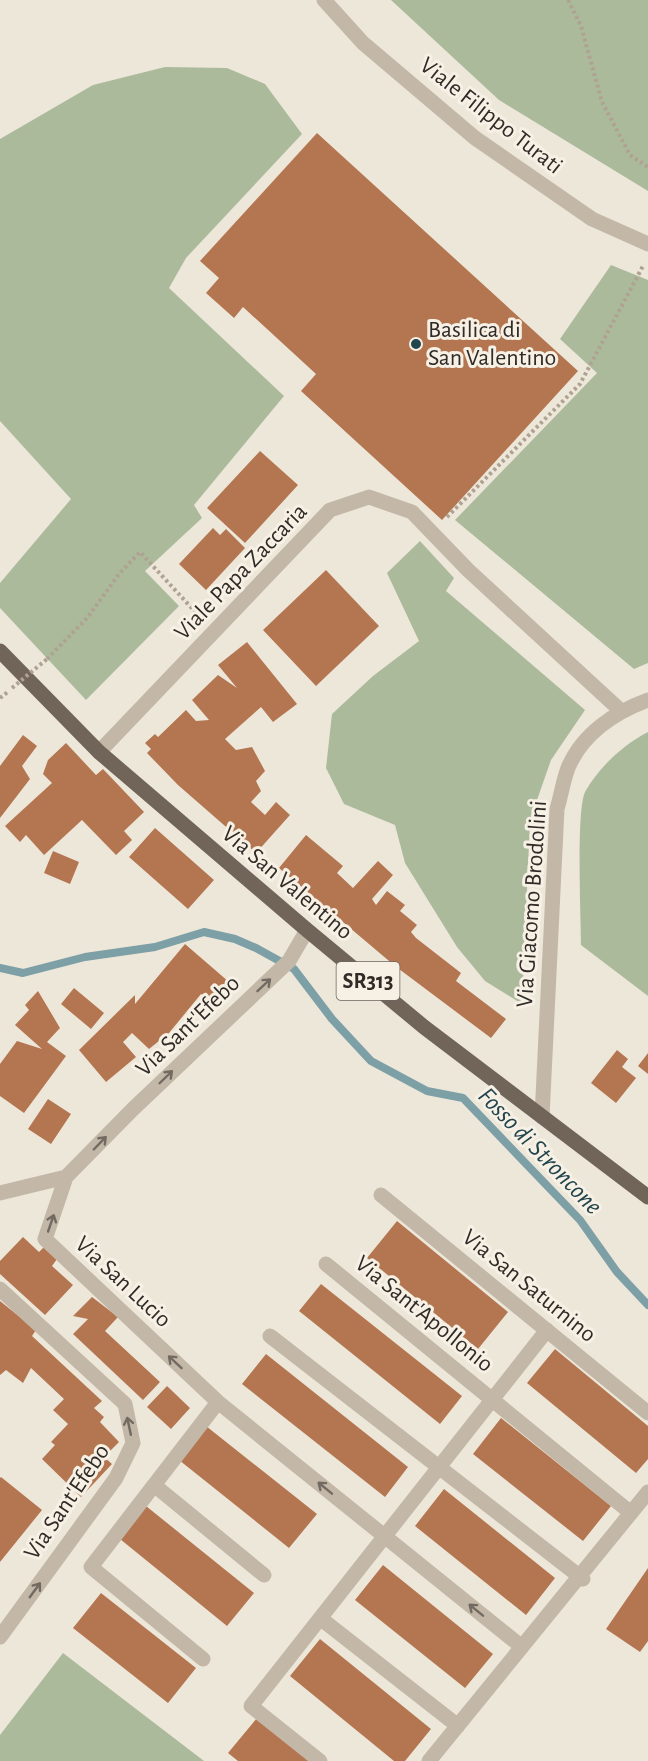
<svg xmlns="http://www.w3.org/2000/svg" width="648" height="1761" font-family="'Alegreya Sans',sans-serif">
	<rect width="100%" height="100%" fill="#ede7da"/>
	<path fill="#acba9c" d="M 391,0 L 648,0 L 648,191 L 499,100 Z
		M 165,67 L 227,68 L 265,84 L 302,134 L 186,258 L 169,288 L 284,396 L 194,505 L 202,518 L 145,571 L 179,606 L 86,700 L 0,608 L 0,583 L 71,499 L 0,421 L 0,139 L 93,85 Z
		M 611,265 L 648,280 L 648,663 L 634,669 L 455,520 L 597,373 L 560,339 Z
		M 420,541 L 454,578 L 446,591 L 585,710 L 551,760 L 530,820 L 522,1004 L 485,981 L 457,947 L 405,863 L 395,825 L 344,804 L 326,768 L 332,714 L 373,676 L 419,641 L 387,573 Z
		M 648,732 L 648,996 L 581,945 C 581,918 576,811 585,792 C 599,767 623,745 648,732 Z
		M 63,1653 L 204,1761 L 0,1761 L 0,1735 Z"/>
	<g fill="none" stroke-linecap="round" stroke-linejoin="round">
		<path stroke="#7d9fa6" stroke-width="8" d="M 0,968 L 23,973 L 85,957 L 155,947 L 204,932 L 235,939 L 256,948 L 294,969 L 332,1019 L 371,1061 L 427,1091 L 463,1098 L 580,1220 L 617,1272 L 648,1305"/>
	</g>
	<path fill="#b47651" d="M 317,133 L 578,371 L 442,520 L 301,391 L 316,374 L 243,307 L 234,318 L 206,293 L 219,278 L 200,261 Z
		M 260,451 L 298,485 L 245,543 L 207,508 Z
		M 213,528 L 220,535 L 226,529 L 245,548 L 206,590 L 179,564 Z
		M 326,570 L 379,626 L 316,686 L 263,630 Z
		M 247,642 L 297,704 L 273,722 L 261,707 L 225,739 L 236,750 L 252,747 L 265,771 L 256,781 L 261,791 L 251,802 L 265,815 L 276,802 L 290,815 L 256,853 L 178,785 L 147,753 L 151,749 L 145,743 L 155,734 L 158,737 L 186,710 L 196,721 L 209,720 L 192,700 L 218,675 L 237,688 L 218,665 Z
		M 23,735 L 37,746 L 22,766 L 30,779 L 0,818 L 0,766 Z
		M 66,743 L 96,775 L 103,769 L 144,812 L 124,831 L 132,840 L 116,855 L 82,820 L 44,855 L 26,835 L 20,842 L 5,826 L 52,783 L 43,774 L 48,760 Z
		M 155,828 L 214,880 L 188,909 L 129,857 Z
		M 306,835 L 343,866 L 337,873 L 353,888 L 378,861 L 393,875 L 372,899 L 376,905 L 387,891 L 405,905 L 400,911 L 417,925 L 411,932 L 416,938 L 461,973 L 456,981 L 506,1019 L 491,1038 L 395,966 L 279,868 Z
		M 53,851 L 79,862 L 70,884 L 44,873 Z
		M 185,944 L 229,982 L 212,1003 L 201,994 L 169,1033 L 149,1049 L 132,1033 L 123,1042 L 136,1057 L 106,1082 L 79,1050 L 135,995 L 135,1004 Z
		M 74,988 L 104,1013 L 91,1029 L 61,1004 Z
		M 38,991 L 60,1028 L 47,1042 L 66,1056 L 24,1113 L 0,1096 L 0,1064 L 17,1041 L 42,1049 L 15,1025 L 29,1010 L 25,1005 Z
		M 617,1050 L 628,1059 L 622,1067 L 636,1078 L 616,1103 L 591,1083 Z
		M 648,1053 L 648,1074 L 638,1066 Z
		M 48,1099 L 71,1114 L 51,1144 L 28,1129 Z
		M 397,1221 L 508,1312 L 478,1349 L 367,1258 Z
		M 23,1237 L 39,1252 L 44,1247 L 57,1259 L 52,1266 L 73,1285 L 45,1315 L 0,1274 L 0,1261 Z
		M 321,1284 L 462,1396 L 440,1424 L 299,1311 Z
		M 92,1297 L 118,1317 L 105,1331 L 160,1382 L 143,1400 L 73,1334 L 88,1319 L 73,1316 Z
		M 0,1301 L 36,1330 L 32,1336 L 102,1401 L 94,1408 L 104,1417 L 100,1422 L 119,1442 L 104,1457 L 112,1464 L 81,1497 L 42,1459 L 55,1445 L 51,1442 L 68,1424 L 53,1410 L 64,1399 L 31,1368 L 23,1383 L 6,1370 L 0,1375 Z
		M 555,1349 L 648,1426 L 648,1459 L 636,1473 L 527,1383 Z
		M 266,1354 L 408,1467 L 385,1497 L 242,1384 Z
		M 167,1386 L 190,1408 L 171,1429 L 147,1407 Z
		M 501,1418 L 611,1506 L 583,1541 L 473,1454 Z
		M 206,1426 L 317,1514 L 289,1548 L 179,1460 Z
		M 1,1477 L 42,1510 L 0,1562 L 0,1478 Z
		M 444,1489 L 555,1578 L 526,1615 L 415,1526 Z
		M 146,1506 L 254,1593 L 227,1626 L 120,1539 Z
		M 383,1565 L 493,1654 L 465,1688 L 355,1600 Z
		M 648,1568 L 648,1641 L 640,1652 L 606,1629 Z
		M 101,1593 L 196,1668 L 168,1703 L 73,1628 Z
		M 320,1639 L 431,1729 L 405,1761 L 394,1761 L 290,1676 Z
		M 257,1718 L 310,1761 L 238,1761 L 228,1753 Z"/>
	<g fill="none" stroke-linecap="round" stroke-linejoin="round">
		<path stroke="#afa292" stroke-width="4" stroke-dasharray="3 3" stroke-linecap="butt" d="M 568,0 L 581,26 L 602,102 L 630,155 L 648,167
			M 447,517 L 580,384 L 643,266
			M 47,659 L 88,617 L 119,574 L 140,552 L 200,617
			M 0,698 L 9,691"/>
		<path stroke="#c3b8a8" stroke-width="15" d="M 324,0 L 363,43 L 475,138 L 592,219 L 648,244
			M 99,752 L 330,510 L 369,497 L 412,512 L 468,570 L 620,710
			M 542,1117 L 557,809 C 561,796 563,781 568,768 C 582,734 615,712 648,700
			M 66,1177 L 45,1239 L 218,1402 L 522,1647
			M 0,1193 L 66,1177 L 133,1109 L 289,961 L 307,930
			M 381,1195 L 648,1413
			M 326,1264 L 631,1513
			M 0,1289 L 125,1404 L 133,1443 L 116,1478 L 0,1637
			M 270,1336 L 583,1579
			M 154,1485 L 264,1575
			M 320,1618 L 458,1726
			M 203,1659 L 91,1567 L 218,1402
			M 320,1761 L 251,1706 L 547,1330
			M 429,1761 L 648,1492"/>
		<path stroke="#71655a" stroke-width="15" d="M 0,651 L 99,752 L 307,930 L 424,1027 L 648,1197"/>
		<path stroke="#afa292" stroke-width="4" stroke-dasharray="3 3" stroke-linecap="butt" d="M 12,688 L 47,659"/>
	</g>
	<defs><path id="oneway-shaft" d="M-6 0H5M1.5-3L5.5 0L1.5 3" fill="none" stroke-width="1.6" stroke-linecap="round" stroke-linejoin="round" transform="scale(1.5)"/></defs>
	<g stroke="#736a61">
		<use href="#oneway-shaft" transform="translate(264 985) rotate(-43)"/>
		<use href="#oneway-shaft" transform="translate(166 1077) rotate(-44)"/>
		<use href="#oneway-shaft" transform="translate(100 1143) rotate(-46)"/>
		<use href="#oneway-shaft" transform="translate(51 1223) rotate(-71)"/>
		<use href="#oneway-shaft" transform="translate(175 1362) rotate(-137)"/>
		<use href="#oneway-shaft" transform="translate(129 1426) rotate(-102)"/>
		<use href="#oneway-shaft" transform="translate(325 1488) rotate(-141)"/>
		<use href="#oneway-shaft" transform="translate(35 1590) rotate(-54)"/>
		<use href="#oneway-shaft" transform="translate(476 1610) rotate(-141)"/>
	</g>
	<circle fill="#22444c" stroke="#f6f0e5" stroke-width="2" cx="416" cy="344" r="6"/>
	<g text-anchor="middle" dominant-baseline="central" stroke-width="6" stroke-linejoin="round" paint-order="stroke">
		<rect fill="#f6f0e5" stroke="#6c6660" stroke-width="1.5" x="336.5" y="962" width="63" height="38" rx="4.5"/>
		<g font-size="22" font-weight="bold" fill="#312b27">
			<text x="368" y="981">SR313</text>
		</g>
		<g font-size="24" fill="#312b27" stroke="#f6f0e5">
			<text transform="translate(491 116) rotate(38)">Viale Filippo Turati</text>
			<text transform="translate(241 572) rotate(-46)">Viale Papa Zaccaria</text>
			<text transform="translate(287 883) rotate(40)">Via San Valentino</text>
			<text transform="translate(532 904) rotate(-86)">Via Giacomo Brodolini</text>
			<text transform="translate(188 1026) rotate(-44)">Via Sant'Efebo</text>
			<text transform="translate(123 1282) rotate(43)">Via San Lucio</text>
			<text transform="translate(529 1286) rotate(39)">Via San Saturnino</text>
			<text transform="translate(424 1314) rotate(39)">Via Sant'Apollonio</text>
			<text transform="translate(67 1502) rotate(-56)">Via Sant'Efebo</text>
		</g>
		<g font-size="24" fill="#312b27" stroke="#f6f0e5" text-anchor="start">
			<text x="428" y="330">Basilica di<tspan x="428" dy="28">San Valentino</tspan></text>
		</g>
		<g font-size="26" font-style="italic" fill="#22444c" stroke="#f6f0e5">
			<text transform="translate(540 1151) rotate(46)">Fosso di Stroncone</text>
		</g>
	</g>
</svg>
